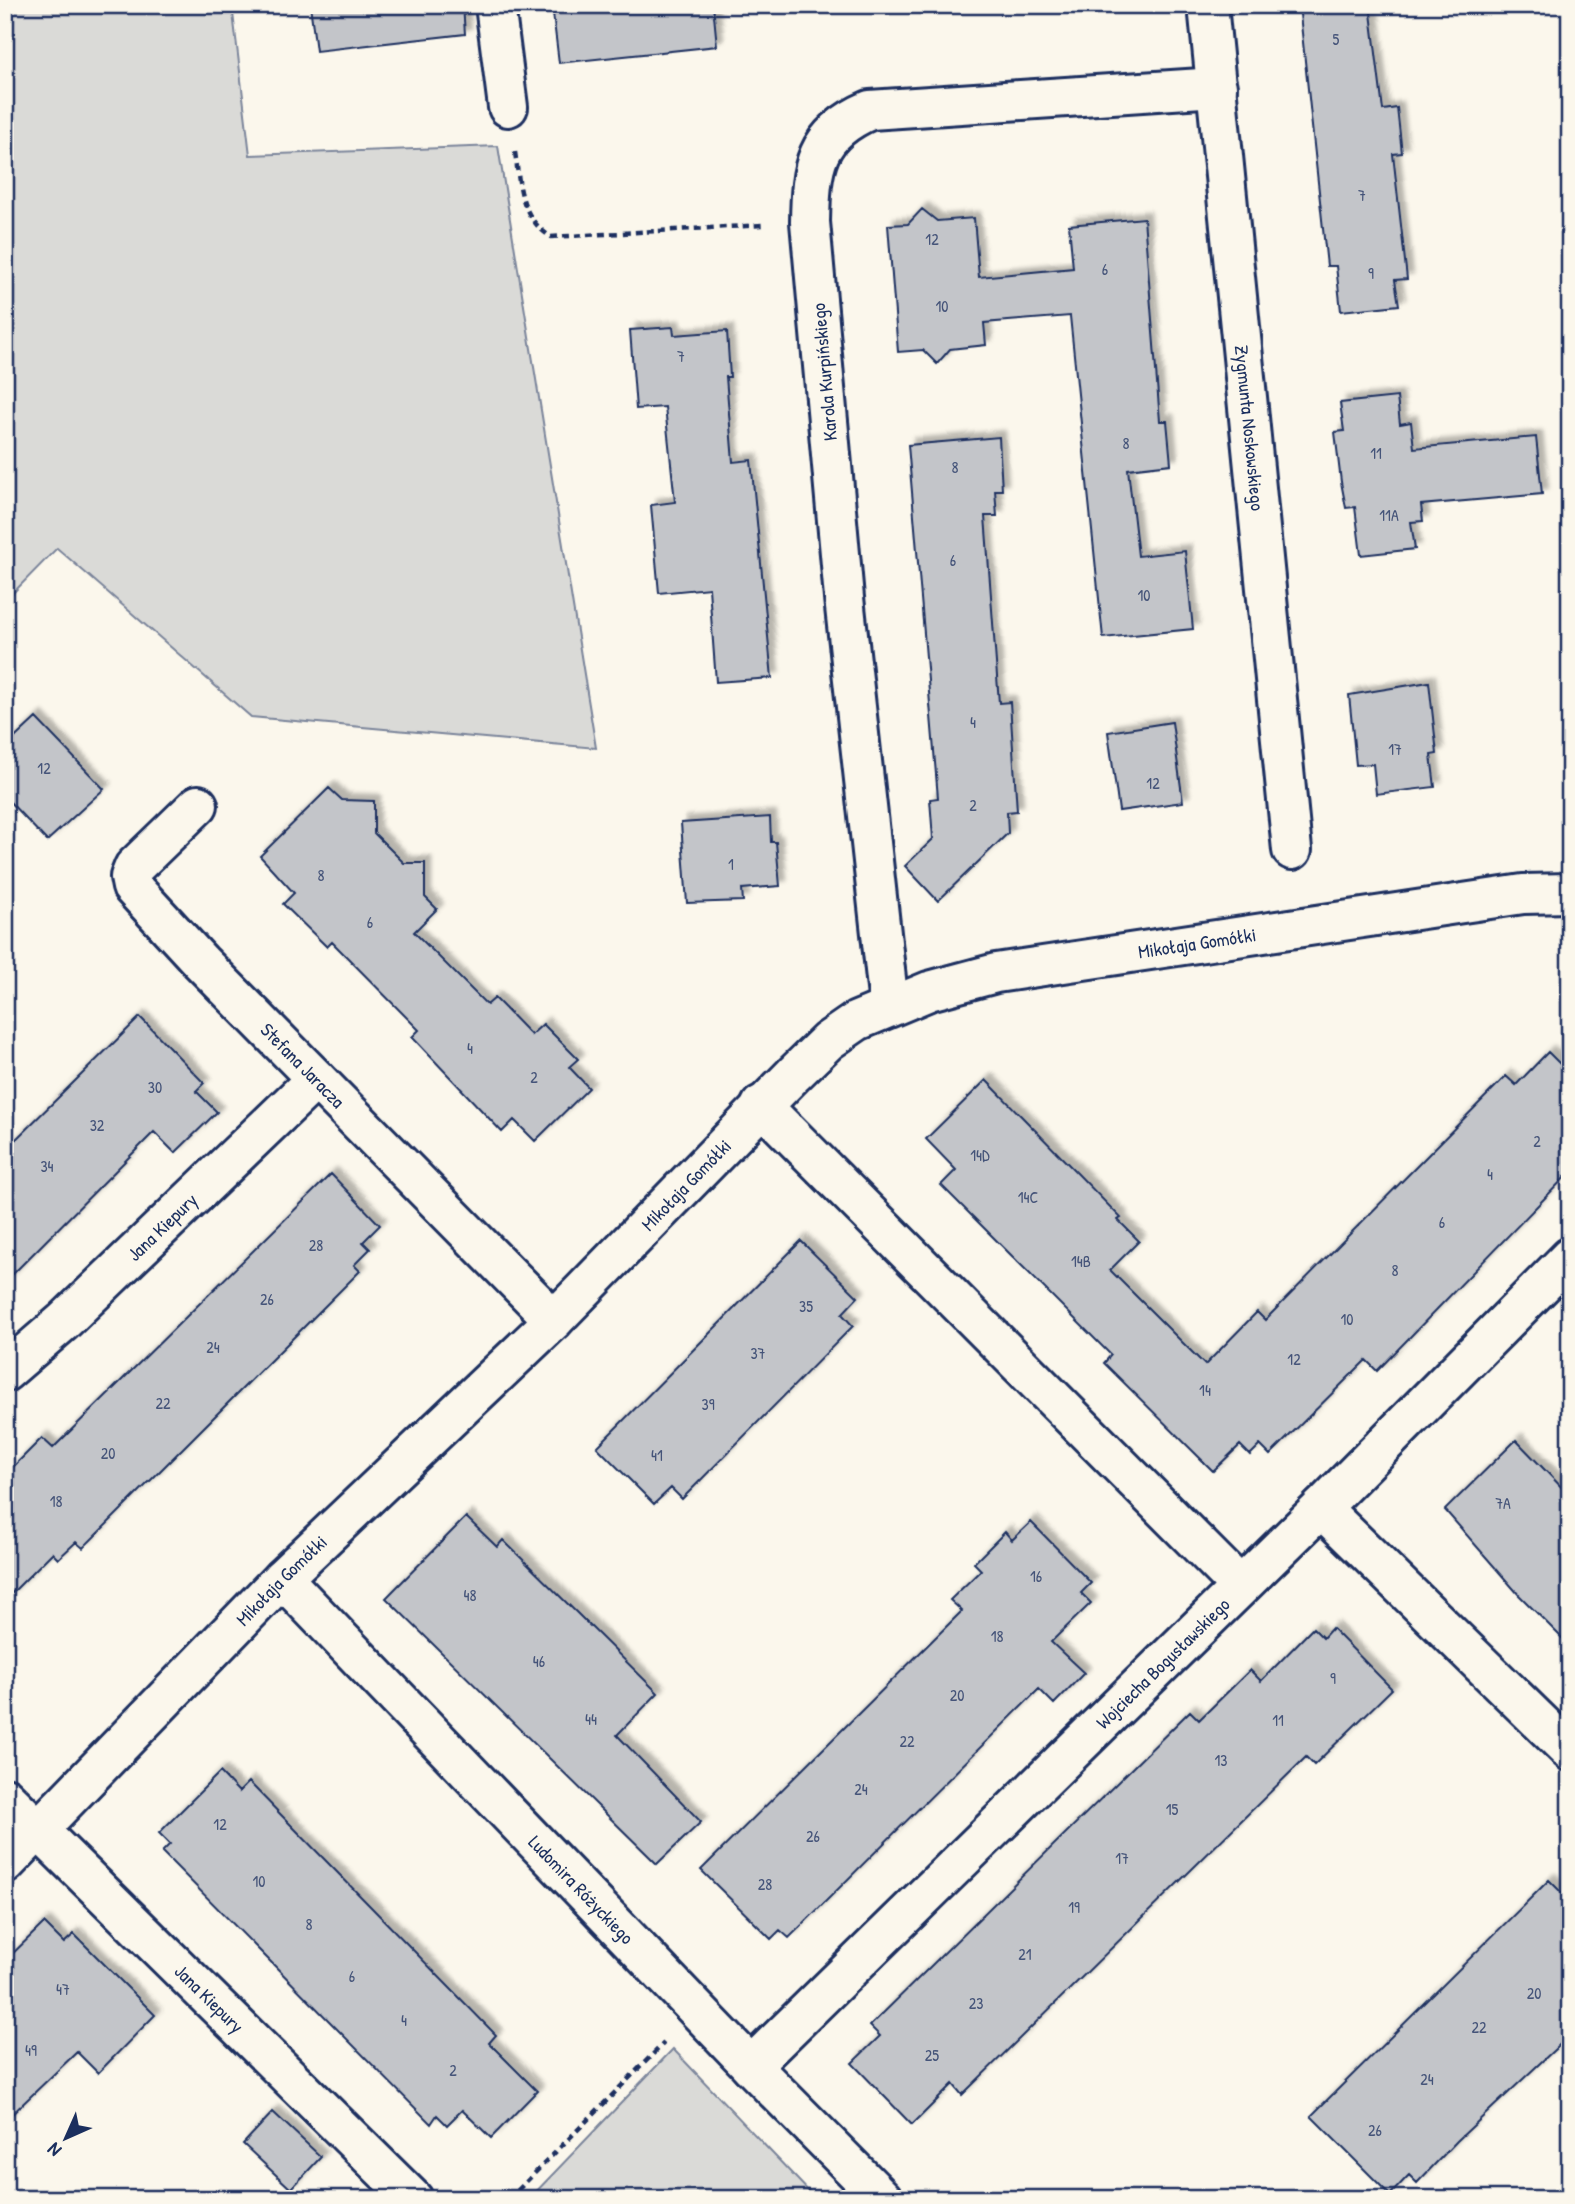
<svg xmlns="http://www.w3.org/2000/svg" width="1575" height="2204" font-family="'Patrick Hand',sans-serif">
	<defs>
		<filter id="shadow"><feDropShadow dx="6" dy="-6" stdDeviation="2" flood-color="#0004"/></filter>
	</defs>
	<rect width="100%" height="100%" fill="#fbf7ec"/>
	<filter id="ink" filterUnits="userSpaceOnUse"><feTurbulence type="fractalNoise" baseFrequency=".0143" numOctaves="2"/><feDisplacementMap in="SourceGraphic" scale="14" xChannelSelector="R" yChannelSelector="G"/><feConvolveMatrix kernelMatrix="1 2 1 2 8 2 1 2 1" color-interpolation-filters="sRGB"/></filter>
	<g filter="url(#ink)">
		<path fill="#dadad7" stroke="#7a849a" stroke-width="2" d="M 5,5 L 232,5 L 250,155 L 498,146 L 596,748 L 251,717 L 57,548 L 5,601 Z
			M 673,2049 L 816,2199 L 529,2199 Z"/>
		<path fill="#c3c5c9" stroke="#1b2f5e" stroke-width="2" filter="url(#shadow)" d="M 310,5 L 463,5 L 465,34 L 316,51 Z
			M 552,5 L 713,5 L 717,46 L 559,63 Z
			M 1299,5 L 1370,5 L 1383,110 L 1397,108 L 1402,153 L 1393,154 L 1407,279 L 1395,280 L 1399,305 L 1341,311 L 1336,266 L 1327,266 Z
			M 922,209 L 937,221 L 974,218 L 979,277 L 1073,268 L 1069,225 L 1144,218 L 1160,421 L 1167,421 L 1171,464 L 1128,469 L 1138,556 L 1185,551 L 1193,629 L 1103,638 L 1070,316 L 984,323 L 986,345 L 950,349 L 937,364 L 923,350 L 898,352 L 888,225 L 908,224 Z
			M 673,327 L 674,335 L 727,331 L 730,377 L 726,377 L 733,462 L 751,460 L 772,678 L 716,682 L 709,588 L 659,593 L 651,505 L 675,502 L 665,407 L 636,409 L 630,330 Z
			M 1397,397 L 1400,424 L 1411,422 L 1414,448 L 1536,437 L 1542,494 L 1421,505 L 1423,521 L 1411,522 L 1415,549 L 1361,555 L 1355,507 L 1346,508 L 1341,482 L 1335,432 L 1344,431 L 1340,403 Z
			M 999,437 L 1002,490 L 995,490 L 997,516 L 985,516 L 999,703 L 1010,702 L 1017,811 L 1007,812 L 1008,833 L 938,901 L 905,866 L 933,839 L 930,799 L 938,798 L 908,445 Z
			M 1429,682 L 1437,754 L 1431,755 L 1435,787 L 1376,794 L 1373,764 L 1356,765 L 1349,695 Z
			M 36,718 L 104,789 L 47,841 L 5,797 L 5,747 Z
			M 1172,722 L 1183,802 L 1119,811 L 1108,732 Z
			M 329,788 L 342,800 L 374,801 L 374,833 L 404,863 L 425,863 L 425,897 L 437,909 L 414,932 L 487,1005 L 495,998 L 531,1035 L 543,1024 L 578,1059 L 569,1067 L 589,1088 L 535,1141 L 514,1120 L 502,1132 L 412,1037 L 419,1030 L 332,942 L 327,947 L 283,904 L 294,893 L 260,856 Z
			M 770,817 L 771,842 L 776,842 L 780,886 L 742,889 L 743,901 L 687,903 L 681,823 Z
			M 140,1017 L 204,1083 L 196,1091 L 217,1112 L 175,1153 L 154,1132 L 5,1282 L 5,1150 Z
			M 1548,1052 L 1570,1074 L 1570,1172 L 1377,1371 L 1366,1360 L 1270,1455 L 1260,1445 L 1250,1455 L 1240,1445 L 1213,1471 L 1104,1363 L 1111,1355 L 941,1185 L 956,1170 L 926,1139 L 986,1080 L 1121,1218 L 1118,1220 L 1139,1241 L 1110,1270 L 1205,1365 L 1257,1312 L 1265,1320 L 1506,1076 L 1516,1085 Z
			M 331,1174 L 380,1225 L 363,1242 L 370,1249 L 354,1265 L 360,1271 L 83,1548 L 76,1542 L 58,1559 L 52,1553 L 5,1600 L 5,1475 L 42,1438 L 53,1448 Z
			M 801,1241 L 858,1297 L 842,1314 L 853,1326 L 682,1499 L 671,1488 L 654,1504 L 597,1447 Z
			M 1516,1440 L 1570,1496 L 1570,1646 L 1519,1595 L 1445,1510 Z
			M 466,1517 L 497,1547 L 503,1540 L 658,1693 L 617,1735 L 701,1822 L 657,1864 L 386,1598 Z
			M 1031,1522 L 1091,1583 L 1081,1593 L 1091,1603 L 1051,1642 L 1084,1673 L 1054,1704 L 1039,1689 L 789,1938 L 780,1930 L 771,1939 L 701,1870 L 962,1611 L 950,1600 L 981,1570 L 974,1563 L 1005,1532 L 1012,1540 Z
			M 1313,1628 L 1323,1638 L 1332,1628 L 1392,1689 L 1314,1765 L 1306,1757 L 962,2095 L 953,2084 L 912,2125 L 852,2063 L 880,2036 L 870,2026 L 1190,1711 L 1199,1720 L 1250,1670 L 1261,1681 Z
			M 220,1772 L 239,1792 L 249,1782 L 496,2035 L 489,2043 L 537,2091 L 491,2138 L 462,2110 L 447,2125 L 437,2115 L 431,2124 L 162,1852 L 170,1844 L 159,1833 Z
			M 1549,1880 L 1570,1901 L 1570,2035 L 1457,2141 L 1417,2183 L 1409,2175 L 1390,2195 L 1311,2116 Z
			M 44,1923 L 64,1943 L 74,1934 L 155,2015 L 98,2073 L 77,2052 L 5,2121 L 5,1961 Z
			M 273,2112 L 321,2157 L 291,2189 L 243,2144 Z"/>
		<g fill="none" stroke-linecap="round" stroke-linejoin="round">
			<defs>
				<g id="minor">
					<path d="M 495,5 L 508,107"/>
					<path id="s1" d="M 1208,5 L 1292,850"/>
					<path id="s2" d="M 198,805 L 134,867 L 130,877 L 132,887 L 201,962 L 554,1320"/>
					<path d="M 889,1006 L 844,598 L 810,222 C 811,167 814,134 870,110 L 1217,87"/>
					<path d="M 761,1105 L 1240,1586"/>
					<path id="s3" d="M 5,1372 L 63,1322 L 316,1079"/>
					<path d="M 1321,1508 L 1570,1751"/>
					<path id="s4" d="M 282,1578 L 751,2066 L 883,2199"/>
					<path id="s5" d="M 5,1797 L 413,2199"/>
					<path id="s6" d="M 5,1864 L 282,1578 L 554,1320 L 794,1074 L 828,1041 L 857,1021 L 929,991 L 996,973 L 1523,894 L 1570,893"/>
					<path id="s7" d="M 751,2066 L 1321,1508 L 1570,1257"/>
				</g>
			</defs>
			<use href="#minor" stroke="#1b2f5e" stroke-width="44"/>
			<path stroke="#1b2f5e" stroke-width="4.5" stroke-dasharray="7 5" stroke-linecap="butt" d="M 515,152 C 520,187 520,217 551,237 L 763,225
				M 509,2199 L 664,2043"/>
			<use href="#minor" stroke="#fbf7ec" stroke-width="38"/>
		</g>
	</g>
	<g text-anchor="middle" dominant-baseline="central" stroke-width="7" stroke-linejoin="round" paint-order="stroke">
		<g font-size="16" fill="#455479">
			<text x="1336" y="39">5</text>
			<text x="1362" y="195">7</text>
			<text x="932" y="239">12</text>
			<text x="1105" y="269">6</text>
			<text x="1371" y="273">9</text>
			<text x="942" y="306">10</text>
			<text x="681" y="356">7</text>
			<text x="1126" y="443">8</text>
			<text x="1376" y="453">11</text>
			<text x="955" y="467">8</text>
			<text x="1389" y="515">11A</text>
			<text x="953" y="560">6</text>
			<text x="1144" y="595">10</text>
			<text x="973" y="722">4</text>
			<text x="1395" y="749">17</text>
			<text x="44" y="768">12</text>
			<text x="1153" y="783">12</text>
			<text x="973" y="805">2</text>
			<text x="731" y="864">1</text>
			<text x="321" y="875">8</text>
			<text x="370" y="922">6</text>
			<text x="470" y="1048">4</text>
			<text x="534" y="1077">2</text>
			<text x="155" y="1087">30</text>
			<text x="97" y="1125">32</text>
			<text x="1537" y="1141">2</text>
			<text x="980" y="1155">14D</text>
			<text x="47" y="1166">34</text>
			<text x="1490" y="1174">4</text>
			<text x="1028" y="1197">14C</text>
			<text x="1442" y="1222">6</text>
			<text x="316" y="1245">28</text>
			<text x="1081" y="1261">14B</text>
			<text x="1395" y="1270">8</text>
			<text x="267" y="1299">26</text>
			<text x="806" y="1306">35</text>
			<text x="1347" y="1319">10</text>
			<text x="213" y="1347">24</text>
			<text x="758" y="1353">37</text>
			<text x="1294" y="1359">12</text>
			<text x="1205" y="1390">14</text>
			<text x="163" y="1403">22</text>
			<text x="708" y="1404">39</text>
			<text x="108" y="1453">20</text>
			<text x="657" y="1455">41</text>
			<text x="56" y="1501">18</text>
			<text x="1503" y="1503">7A</text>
			<text x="1036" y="1576">16</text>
			<text x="470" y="1595">48</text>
			<text x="997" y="1636">18</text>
			<text x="539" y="1661">46</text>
			<text x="1333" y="1678">9</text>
			<text x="957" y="1695">20</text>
			<text x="591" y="1719">44</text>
			<text x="1278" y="1720">11</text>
			<text x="907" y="1741">22</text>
			<text x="1221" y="1760">13</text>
			<text x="861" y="1789">24</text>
			<text x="1172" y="1809">15</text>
			<text x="220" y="1824">12</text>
			<text x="813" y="1836">26</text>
			<text x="1122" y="1858">17</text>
			<text x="259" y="1881">10</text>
			<text x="765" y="1884">28</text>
			<text x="1074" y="1907">19</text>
			<text x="309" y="1924">8</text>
			<text x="1025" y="1954">21</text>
			<text x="352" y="1976">6</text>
			<text x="63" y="1989">47</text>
			<text x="1534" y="1993">20</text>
			<text x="976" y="2003">23</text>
			<text x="404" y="2020">4</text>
			<text x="1479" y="2027">22</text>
			<text x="31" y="2050">49</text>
			<text x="932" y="2055">25</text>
			<text x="453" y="2070">2</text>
			<text x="1427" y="2079">24</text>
			<text x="1375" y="2130">26</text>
		</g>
		<g font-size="19" fill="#1b2f5e" stroke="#fbf7ec">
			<text transform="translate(824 372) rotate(-95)">Karola Kurpińskiego</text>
			<text stroke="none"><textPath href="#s1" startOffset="425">Zygmunta Noskowskiego</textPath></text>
			<text stroke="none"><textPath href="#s6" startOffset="1550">Mikołaja Gomółki</textPath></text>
			<text stroke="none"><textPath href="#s2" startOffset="357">Stefana Jaracza</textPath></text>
			<text stroke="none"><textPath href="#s6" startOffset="962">Mikołaja Gomółki</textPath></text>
			<text stroke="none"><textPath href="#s3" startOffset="214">Jana Kiepury</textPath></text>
			<text stroke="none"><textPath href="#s6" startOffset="396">Mikołaja Gomółki</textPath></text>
			<text stroke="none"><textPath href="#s7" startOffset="576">Wojciecha Bogusławskiego</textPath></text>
			<text stroke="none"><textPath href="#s4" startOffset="432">Ludomira Różyckiego</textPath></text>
			<text stroke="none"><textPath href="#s5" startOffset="287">Jana Kiepury</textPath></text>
		</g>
	</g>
	<rect width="1575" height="2204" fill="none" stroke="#fbf7ec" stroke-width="28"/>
	<rect x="14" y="14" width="1547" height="2176" fill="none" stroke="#1b2f5e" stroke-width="2.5" filter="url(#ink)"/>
	<g transform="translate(66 2138) rotate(225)" stroke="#fbf7ec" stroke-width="5" paint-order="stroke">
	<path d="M0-5L12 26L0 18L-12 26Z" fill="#1b2f5e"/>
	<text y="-10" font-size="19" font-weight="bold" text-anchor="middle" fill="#1b2f5e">N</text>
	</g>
</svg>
